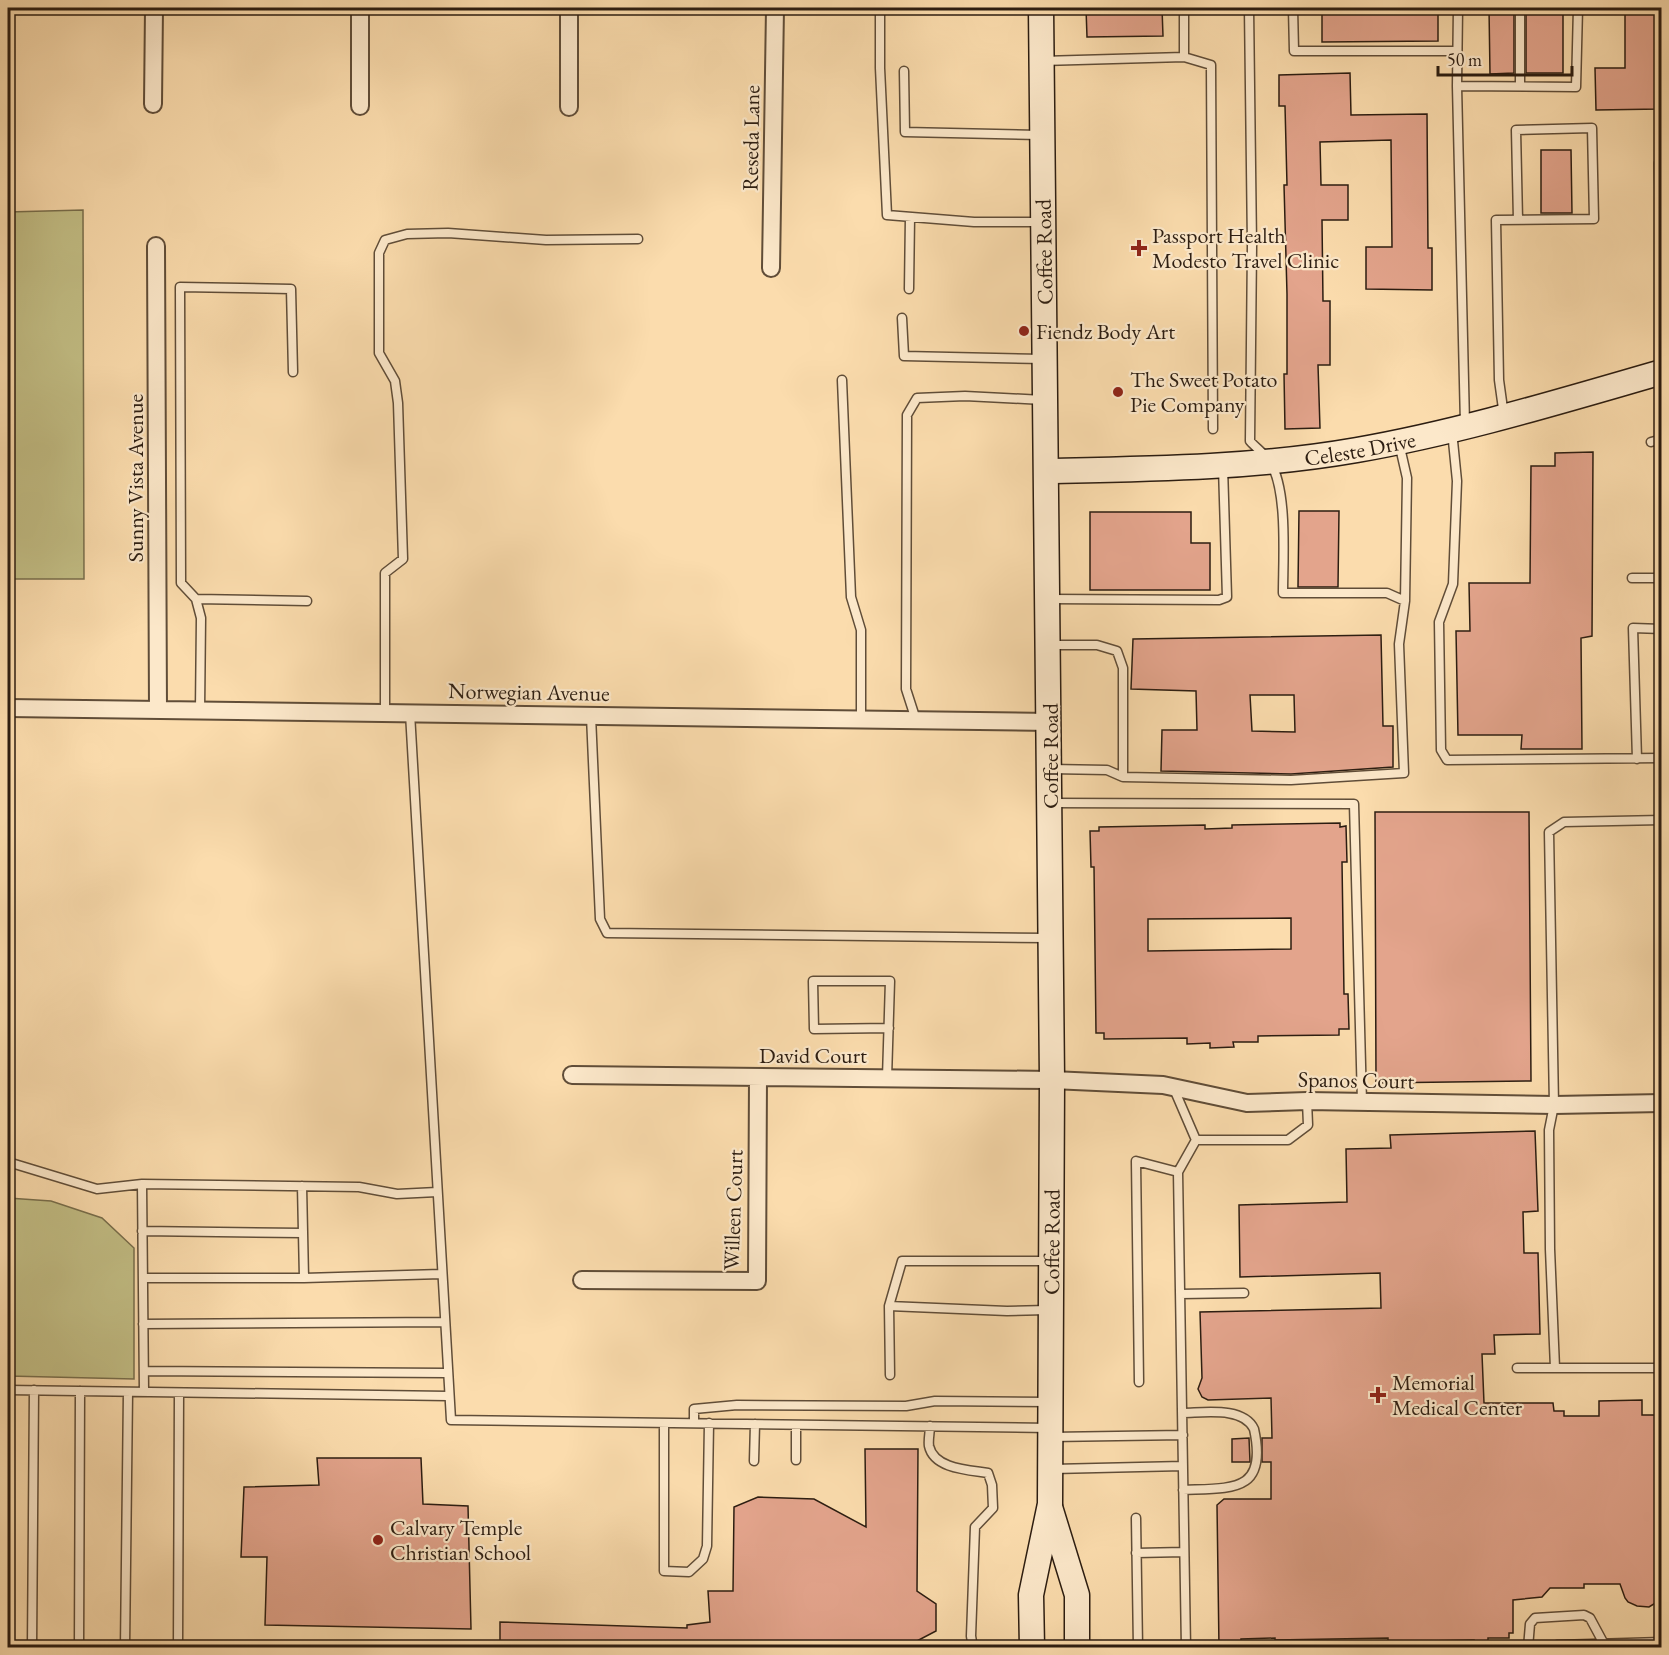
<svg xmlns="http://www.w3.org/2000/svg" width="1669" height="1655" font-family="'EB Garamond',serif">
	<rect width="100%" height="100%" fill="#fbdcad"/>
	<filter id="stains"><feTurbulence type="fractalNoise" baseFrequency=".00333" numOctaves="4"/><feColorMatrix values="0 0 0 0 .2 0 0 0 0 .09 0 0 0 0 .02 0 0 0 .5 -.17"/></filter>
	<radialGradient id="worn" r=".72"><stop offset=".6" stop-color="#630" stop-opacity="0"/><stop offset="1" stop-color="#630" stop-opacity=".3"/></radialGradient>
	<path fill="#c3bf86" stroke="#786e4c" stroke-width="1.5" d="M 83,210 L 84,579 L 8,579 L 8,212 Z
		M 8,1198 L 51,1201 L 102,1218 L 134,1248 L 134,1379 L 8,1376 Z"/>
	<path fill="#e3a48c" stroke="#2c1d11" stroke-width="1.5" fill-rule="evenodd" d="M 1086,8 L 1162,8 L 1163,36 L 1087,37 Z
		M 1322,8 L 1438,8 L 1438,41 L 1322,42 Z
		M 1489,8 L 1514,8 L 1514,73 L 1490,74 Z
		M 1526,8 L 1563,8 L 1563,73 L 1526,73 Z
		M 1662,13 L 1660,109 L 1596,110 L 1595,68 L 1625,68 L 1625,14 Z
		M 1350,73 L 1351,115 L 1427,114 L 1428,248 L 1432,248 L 1432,290 L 1366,289 L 1366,247 L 1392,247 L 1391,140 L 1320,142 L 1321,185 L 1348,185 L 1348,220 L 1322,220 L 1323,301 L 1330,301 L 1330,365 L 1318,365 L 1320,428 L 1285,429 L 1284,374 L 1287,374 L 1287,294 L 1284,185 L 1287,185 L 1285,106 L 1279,106 L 1279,75 Z
		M 1541,150 L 1571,150 L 1572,213 L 1541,213 Z
		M 1593,452 L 1592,636 L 1581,638 L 1582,749 L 1521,749 L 1522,735 L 1458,735 L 1456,631 L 1470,631 L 1469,583 L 1530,583 L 1531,466 L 1555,466 L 1555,453 Z
		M 1299,511 L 1339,511 L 1338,587 L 1298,587 Z
		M 1090,512 L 1191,512 L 1191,543 L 1210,543 L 1210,590 L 1090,590 Z
		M 1381,635 L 1383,726 L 1393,726 L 1393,767 L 1291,774 L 1161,771 L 1162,730 L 1197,730 L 1196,691 L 1131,689 L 1133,639 ZM 1250,695 L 1294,695 L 1295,732 L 1252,731 Z
		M 1375,812 L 1529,812 L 1531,1081 L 1376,1083 Z
		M 1340,823 L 1340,827 L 1346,826 L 1347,862 L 1342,862 L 1344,994 L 1348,994 L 1349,1029 L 1339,1029 L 1339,1035 L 1258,1036 L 1258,1042 L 1233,1042 L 1234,1047 L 1210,1048 L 1210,1043 L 1187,1044 L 1187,1038 L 1104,1039 L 1104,1033 L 1096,1033 L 1094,867 L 1091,867 L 1090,831 L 1099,831 L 1099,827 L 1205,825 L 1205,829 L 1232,828 L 1232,825 ZM 1291,918 L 1291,949 L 1148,951 L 1148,919 Z
		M 1535,1131 L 1538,1211 L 1523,1212 L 1524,1253 L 1538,1253 L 1540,1334 L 1494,1335 L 1495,1354 L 1482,1354 L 1484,1403 L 1553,1403 L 1554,1411 L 1564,1411 L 1564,1416 L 1599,1416 L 1599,1401 L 1642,1400 L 1642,1415 L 1662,1415 L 1662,1599 L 1649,1607 L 1637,1606 L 1628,1602 L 1625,1598 L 1620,1584 L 1584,1584 L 1584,1588 L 1550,1588 L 1542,1597 L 1513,1600 L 1513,1633 L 1509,1633 L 1509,1638 L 1488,1638 L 1488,1644 L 1474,1644 L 1474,1640 L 1426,1641 L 1426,1647 L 1388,1647 L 1388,1638 L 1275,1640 L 1275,1638 L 1241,1639 L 1241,1647 L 1219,1647 L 1217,1505 L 1224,1499 L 1271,1499 L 1271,1462 L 1262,1462 L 1262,1438 L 1272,1438 L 1271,1398 L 1208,1400 L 1202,1397 L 1198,1389 L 1202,1378 L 1200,1312 L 1381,1308 L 1380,1273 L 1240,1277 L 1239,1205 L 1347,1202 L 1346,1149 L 1391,1148 L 1390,1135 Z
		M 1249,1438 L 1250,1462 L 1232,1462 L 1232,1439 Z
		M 865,1449 L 918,1449 L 917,1591 L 936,1604 L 936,1631 L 913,1643 L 913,1647 L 500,1647 L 500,1622 L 687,1628 L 687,1625 L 710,1622 L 708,1591 L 733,1591 L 734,1507 L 758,1497 L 814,1499 L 866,1527 Z
		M 317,1458 L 421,1458 L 423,1504 L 468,1506 L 471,1629 L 265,1625 L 267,1557 L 241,1557 L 244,1487 L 319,1485 Z"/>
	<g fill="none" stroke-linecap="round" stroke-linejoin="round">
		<defs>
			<path id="lane" d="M 880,8 L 880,68 L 887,215 L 974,222 L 1042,222
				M 1249,8 L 1252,246 L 1250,441 C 1256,448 1265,454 1270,462 C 1288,490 1283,559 1283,593 L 1387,593 L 1405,601
				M 1293,8 L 1294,51 L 1457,51
				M 1458,8 L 1457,86 L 1465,424
				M 1520,8 L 1520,86
				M 1184,57 L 1211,65 L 1213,429
				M 1042,61 L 1184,57 L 1184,8
				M 904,71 L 905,132 L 1039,135
				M 1457,86 L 1576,87 L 1578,8
				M 1662,159 L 1659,163 L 1662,324
				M 909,289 L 910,217
				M 902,318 L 904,356 L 1043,359
				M 842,380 L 851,597 L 861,630 L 861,720
				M 1504,416 L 1499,380 L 1496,220 L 1594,219 L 1592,128 L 1516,130 L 1518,220
				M 1452,431 L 1457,481 L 1453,584 L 1439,622 L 1441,750 L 1447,760 L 1662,758
				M 1651,442 L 1662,439
				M 1632,578 L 1662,578
				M 196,599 L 307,601
				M 1049,599 L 1219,600 L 1227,597 L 1223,467
				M 1049,645 L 1097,645 L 1117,651 L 1123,668 L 1123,777 L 1107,770 L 1051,769
				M 200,710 L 201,618 L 196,599 L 181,583 L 180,287 L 291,289 L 293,372
				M 385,713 L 385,573 L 403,559 L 398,403 L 395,381 L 379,353 L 379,253 L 385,240 L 407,234 L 448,233 L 546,240 L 638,239
				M 410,713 L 451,1420 L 1050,1428
				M 591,716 L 600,919 L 607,933 L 1048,938
				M 916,720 L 906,689 L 907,415 L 917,398 L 965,396 L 1043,400
				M 1637,759 L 1633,628 L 1662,629
				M 1123,777 L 1291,780 L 1404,773 L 1399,644 L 1405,601 L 1407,478 L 1399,443
				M 1051,803 L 1354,804 L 1362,1102
				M 887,1078 L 890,981 L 813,981 L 814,1029 L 889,1028
				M 1174,1089 L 1196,1140
				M 1196,1140 L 1288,1140 L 1308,1125 L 1307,1101
				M 8,1162 L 97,1189 L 142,1184 L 359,1187 L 397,1194 L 437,1192
				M 142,1184 L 144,1392
				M 302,1186 L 304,1278
				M 142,1231 L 303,1233
				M 143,1278 L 304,1278 L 441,1274
				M 1180,1294 L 1244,1293
				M 889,1306 L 1007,1311 L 1047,1310
				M 143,1324 L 444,1322
				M 1517,1368 L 1662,1368
				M 1555,1368 L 1550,1249 L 1549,1130 L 1554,1105 L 1549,832 L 1564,822 L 1662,820
				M 144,1371 L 447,1373
				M 890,1375 L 889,1306 L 902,1261 L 1050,1261
				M 1139,1382 L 1136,1161 L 1178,1172
				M 8,1390 L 448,1396
				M 1182,1413 C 1203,1413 1243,1406 1254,1429 C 1268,1493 1232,1488 1183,1490
				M 664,1423 L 664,1571 L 689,1572 L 703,1559 L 707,1546 L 709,1423
				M 694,1423 L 694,1409 L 737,1405 L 906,1406 L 935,1401 L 1050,1402
				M 930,1426 C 930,1432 928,1440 929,1446 C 934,1469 969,1470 988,1473 L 992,1485 L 993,1508 L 975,1527 L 971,1636 L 973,1648
				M 1051,1437 L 1183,1435
				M 796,1460 L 796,1425
				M 754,1461 L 755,1424
				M 1053,1469 L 1183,1466
				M 1136,1518 L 1138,1648
				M 1136,1553 L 1184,1552
				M 32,1648 L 34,1390
				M 79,1648 L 80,1391
				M 125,1648 L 128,1392
				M 178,1648 L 179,1393
				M 1186,1648 L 1178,1172 L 1196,1140
				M 1528,1648 L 1530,1624 L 1535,1618 L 1584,1615 L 1590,1618 L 1604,1644
				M 1551,1648 L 1557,1645 L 1662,1642"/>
			<path id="street" d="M 569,8 L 569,107
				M 153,104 L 154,8
				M 360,106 L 360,8
				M 156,246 L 158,709
				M 771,268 L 775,8
				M 8,708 L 1050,722
				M 572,1075 L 1052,1080 L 1163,1085 L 1247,1103 L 1307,1101 L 1554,1105 L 1662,1103
				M 582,1280 L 757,1281 L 758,1077"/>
			<g id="secondary">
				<path id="s1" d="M 1047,471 C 1151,469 1254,468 1357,450 C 1460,432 1561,401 1662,372"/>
				<path d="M 1050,1507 L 1077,1595 L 1077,1648"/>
				<path id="s2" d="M 1032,1648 L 1031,1595 L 1050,1504 L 1052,1080 L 1041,8"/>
			</g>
		</defs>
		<use href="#lane" stroke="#604d38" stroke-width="11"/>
		<use href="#street" stroke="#604d38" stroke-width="20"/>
		<use href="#secondary" stroke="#2c1d11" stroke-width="27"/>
		<use href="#lane" stroke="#fce8ca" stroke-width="8"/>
		<use href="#street" stroke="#fce8ca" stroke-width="16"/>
		<use href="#secondary" stroke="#fce8ca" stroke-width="24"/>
	</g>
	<g fill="#8f2418" stroke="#fce8ca" stroke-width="2">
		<path d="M1136 239h6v6h6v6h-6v6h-6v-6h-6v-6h6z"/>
		<circle cx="1024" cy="331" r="6"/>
		<circle cx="1118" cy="392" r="6"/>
		<path d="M1375 1386h6v6h6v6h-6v6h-6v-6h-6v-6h6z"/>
		<circle cx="378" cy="1540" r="6"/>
	</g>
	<g text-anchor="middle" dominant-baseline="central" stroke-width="4.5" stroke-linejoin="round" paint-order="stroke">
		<g font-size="22" fill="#2c1d11" stroke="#fce8ca">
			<text transform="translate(751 138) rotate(-89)">Reseda Lane</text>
			<text transform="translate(1044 252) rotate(-91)">Coffee Road</text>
			<text stroke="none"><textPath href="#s1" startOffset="314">Celeste Drive</textPath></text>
			<text transform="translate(135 478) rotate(-90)">Sunny Vista Avenue</text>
			<text transform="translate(529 692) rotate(1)">Norwegian Avenue</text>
			<text transform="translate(1050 756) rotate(-90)">Coffee Road</text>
			<text x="813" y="1055">David Court</text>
			<text transform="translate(1356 1080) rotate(1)">Spanos Court</text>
			<text transform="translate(733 1210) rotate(-88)">Willeen Court</text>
			<text stroke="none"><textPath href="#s2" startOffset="408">Coffee Road</textPath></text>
		</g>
		<g font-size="22" fill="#2c1d11" stroke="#fce8ca" text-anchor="start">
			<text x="1152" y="235">Passport Health<tspan x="1152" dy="25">Modesto Travel Clinic</tspan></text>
			<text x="1036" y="331">Fiendz Body Art</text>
			<text x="1130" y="379">The Sweet Potato<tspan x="1130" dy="25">Pie Company</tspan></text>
			<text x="1392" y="1382">Memorial<tspan x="1392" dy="25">Medical Center</tspan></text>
			<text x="390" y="1527">Calvary Temple<tspan x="390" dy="25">Christian School</tspan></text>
		</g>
	</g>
	<rect width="1669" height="1655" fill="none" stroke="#fbdcad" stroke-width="30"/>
	<rect x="9" y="9" width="1651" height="1637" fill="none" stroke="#2c1d11" stroke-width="3"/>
	<rect x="15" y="15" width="1639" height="1625" fill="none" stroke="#2c1d11" stroke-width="1.5"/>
	<path d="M1438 66v9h134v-9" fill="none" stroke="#2c1d11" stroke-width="3"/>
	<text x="1447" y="66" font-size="18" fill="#2c1d11" stroke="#fce8ca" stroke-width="4.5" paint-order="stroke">50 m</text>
	<rect width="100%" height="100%" filter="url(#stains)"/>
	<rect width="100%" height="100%" fill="url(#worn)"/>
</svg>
